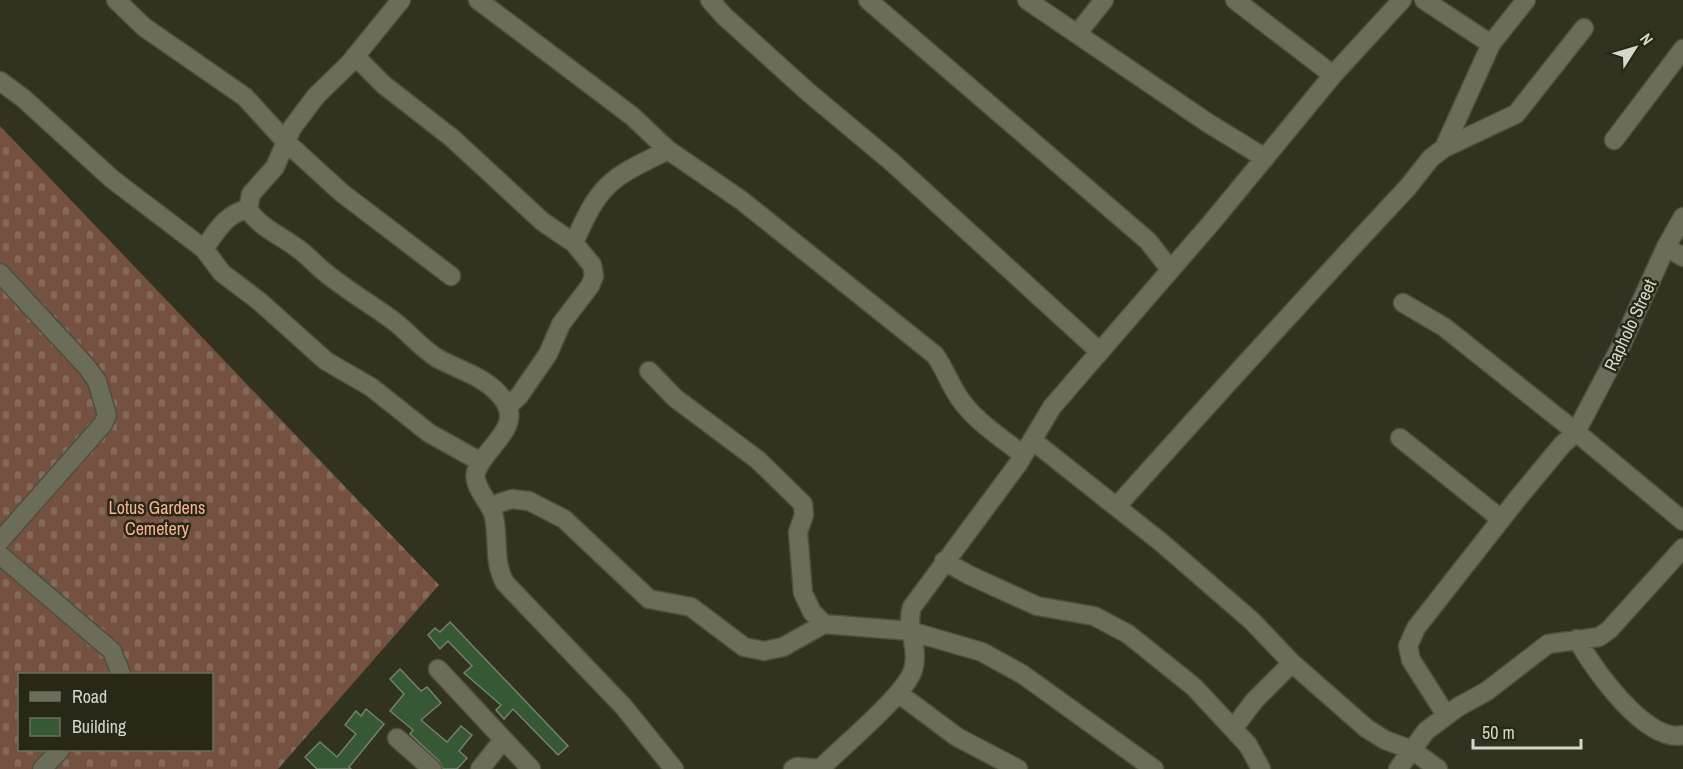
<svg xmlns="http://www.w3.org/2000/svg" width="1683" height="769" font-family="'Archivo Narrow',sans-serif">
	<defs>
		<pattern id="cemetery-stones" width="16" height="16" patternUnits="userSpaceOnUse" patternTransform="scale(1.5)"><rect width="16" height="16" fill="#745140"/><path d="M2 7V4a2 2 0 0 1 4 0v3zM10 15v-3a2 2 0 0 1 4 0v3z" fill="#87695a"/></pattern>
	</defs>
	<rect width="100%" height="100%" fill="#313220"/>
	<path fill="url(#cemetery-stones)" fill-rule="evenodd" d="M 0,126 L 439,585 L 278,769 L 0,769 ZM 20,674 L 212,674 L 212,750 L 20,750 Z"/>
	<path fill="#375834" stroke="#728070" stroke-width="1.5" d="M 450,622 L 568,746 L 558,755 L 513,709 L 504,719 L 496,710 L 501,705 L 464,673 L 472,666 L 448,641 L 440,649 L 428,635 L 435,628 L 440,632 Z
		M 400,669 L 421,691 L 427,687 L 441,703 L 421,720 L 447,742 L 461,726 L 472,735 L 459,751 L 467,758 L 457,769 L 443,769 L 439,761 L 410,734 L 413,730 L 390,711 L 404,694 L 390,679 Z
		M 366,709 L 384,724 L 349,767 L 351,769 L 317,769 L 305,757 L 320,742 L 337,757 L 356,734 L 345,725 L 356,711 L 361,716 Z"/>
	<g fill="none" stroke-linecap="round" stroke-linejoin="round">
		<defs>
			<path id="minor" d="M 116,0 L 144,27 L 245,97 L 286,142 L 342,193 L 451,276
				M 401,0 L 349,64 L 316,96 L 292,128 L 275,167 L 251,194 L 248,209 C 260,228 280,235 297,248 C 306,254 313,262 321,269 C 344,289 371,304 395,322 C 409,333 422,349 437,358 C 460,371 489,377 505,402 C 522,428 484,448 476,472 C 472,487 491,502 494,517 C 499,540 493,562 505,583 L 623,706 L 674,769
				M 478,0 L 632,116 L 668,150 L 741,200 L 935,355 C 945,369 950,385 960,399 C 976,422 1002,438 1023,455
				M 710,0 L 724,16 L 808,92 L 893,163 L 1100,352
				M 868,0 L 1148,241 L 1170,269
				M 1027,0 L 1208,123 L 1265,158
				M 1235,0 L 1333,75
				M 1424,0 L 1491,44
				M 1077,34 L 1104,0
				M 355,56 L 384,85 L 452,138 L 543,222 L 574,243 L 592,265 L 594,276 L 590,286 L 561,324 L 548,354 L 519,396 L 507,407
				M 0,81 L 23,98 L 112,179 L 204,249 L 222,273 L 259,301 L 326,361 L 371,387 L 429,433 L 481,462
				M 1614,140 L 1683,49
				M 1444,148 L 1491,44 L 1526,0
				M 574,243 C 600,182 611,178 668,150
				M 1666,247 L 1683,257
				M 204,249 C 216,232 226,213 248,209
				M 0,273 L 86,366 L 97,381 L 107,415 L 103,424 L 0,541
				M 1403,303 L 1444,327 L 1576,432 L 1683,521
				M 649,371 L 675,398 L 758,460 L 803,504 L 804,515 L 798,532 L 803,593 L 812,612 L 824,624 L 910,631 L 982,652 L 1022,674 L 1154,769
				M 1400,438 L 1501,519
				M 1032,440 L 1162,543 L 1252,621 L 1292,663 L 1366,728 L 1385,740 L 1412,750 L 1438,769
				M 490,506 L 512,499 L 529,501 L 564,519 L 649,599 L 691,607 L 744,647 L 764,651 L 783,647 L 824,624
				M 1117,506 C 1213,399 1310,292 1408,187 L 1431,158 L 1444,148 L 1516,114 L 1584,28
				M 0,555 L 112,651 L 121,674
				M 944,561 L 969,575 L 1037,606 L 1094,616 L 1128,634 L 1194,687 L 1248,745 L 1261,769
				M 1577,639 C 1592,667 1646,744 1683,735
				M 438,669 L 531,769
				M 898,693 L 957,737 L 1018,769
				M 1446,715 L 1411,660 L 1408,646 L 1416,628 L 1518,498 L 1562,445 L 1576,432 L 1620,348 L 1666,247 L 1683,217
				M 1233,729 L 1254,701 L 1292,663
				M 397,738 L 432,769
				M 822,767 C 843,746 905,695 913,670 C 920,648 905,629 912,607 L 1018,464 L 1052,407 L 1212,222 L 1333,75 L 1402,0
				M 42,769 L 60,750
				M 480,769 L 503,740
				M 793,769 L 797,767 L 825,769
				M 1398,769 L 1426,731 L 1458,707 L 1487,691 L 1548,644 L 1599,637 L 1609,630 L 1683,548"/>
		</defs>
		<use href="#minor" stroke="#4e4f40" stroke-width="21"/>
		<use href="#minor" stroke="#6b6c59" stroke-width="18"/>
	</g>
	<g text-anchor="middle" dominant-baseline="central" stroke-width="5" stroke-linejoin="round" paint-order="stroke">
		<g font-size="18" fill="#d6d7cc" stroke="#272817">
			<text transform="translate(1630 325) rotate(-65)">Rapholo Street</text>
		</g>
		<g font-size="18" fill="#fbb18f" stroke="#272817">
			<text x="157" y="507">Lotus Gardens<tspan x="157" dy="21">Cemetery</tspan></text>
		</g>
	</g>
	<rect x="18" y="673" width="195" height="78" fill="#272817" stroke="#6d6e5f" stroke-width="1.5"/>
	<rect x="30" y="692" width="30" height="9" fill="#6b6c59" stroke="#6d6e5f" stroke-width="1.5"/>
	<text x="72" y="703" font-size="18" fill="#d6d7cc">Road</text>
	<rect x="30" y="718" width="30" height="18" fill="#375834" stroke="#6d6e5f" stroke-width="1.5"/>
	<text x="72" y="733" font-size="18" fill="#d6d7cc">Building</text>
	<g transform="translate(1635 48) rotate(53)" stroke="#272817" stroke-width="4.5" paint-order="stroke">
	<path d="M0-4.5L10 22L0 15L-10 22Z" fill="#d6d7cc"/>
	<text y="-9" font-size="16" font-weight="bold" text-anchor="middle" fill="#d6d7cc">N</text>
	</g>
	<path d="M1473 739v9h108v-9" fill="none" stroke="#d6d7cc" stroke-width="3"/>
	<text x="1482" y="739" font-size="18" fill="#d6d7cc" stroke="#272817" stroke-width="4.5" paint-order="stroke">50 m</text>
</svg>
